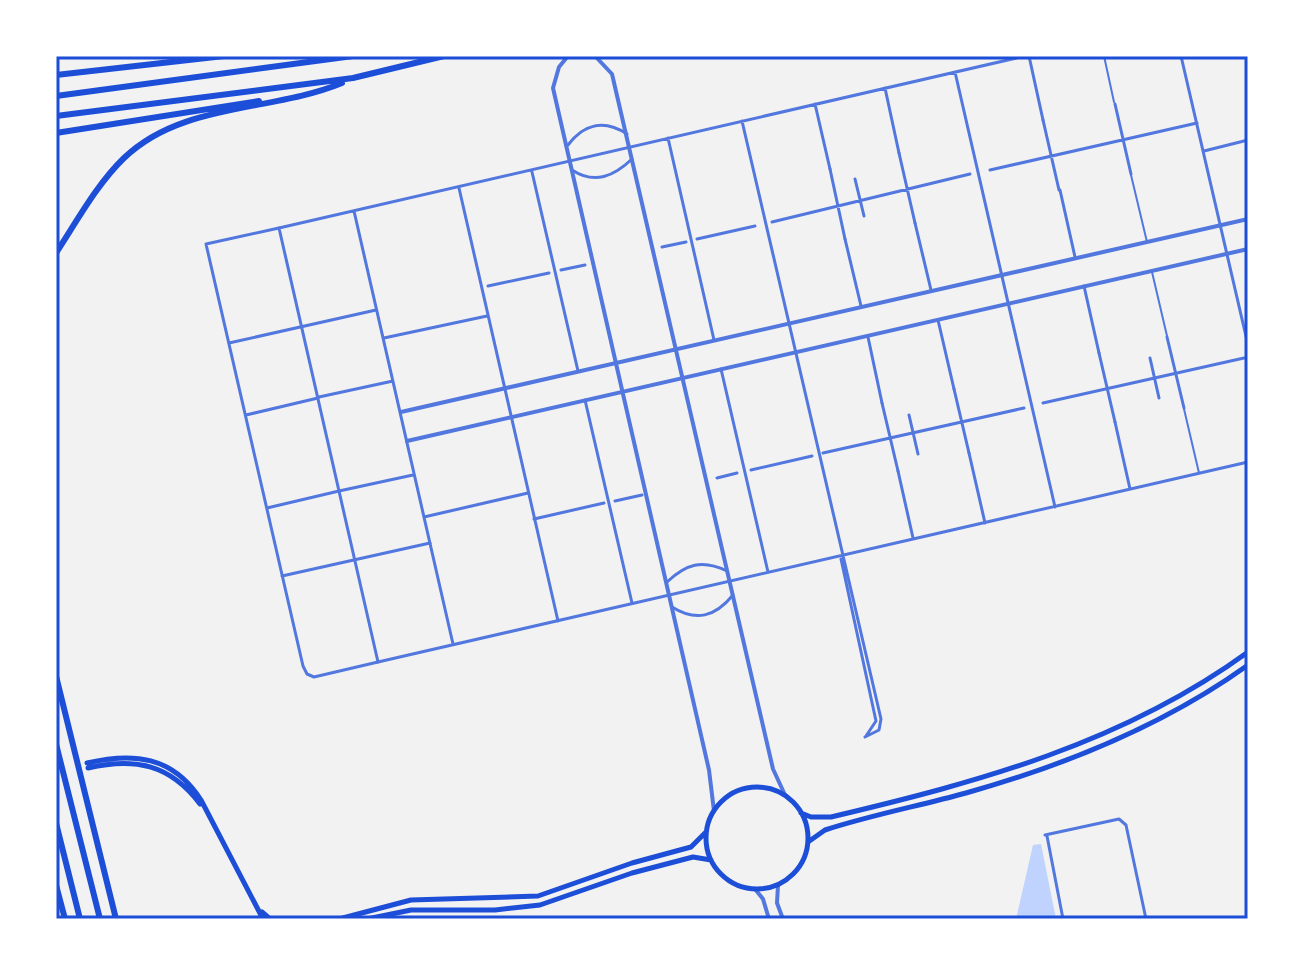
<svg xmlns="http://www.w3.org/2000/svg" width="1304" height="975" font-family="'Golos Text',sans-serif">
	<rect width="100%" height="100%" fill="#f2f2f2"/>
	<path fill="#bfd3fe" d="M 1041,844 L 1056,919 L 1016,919 L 1033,845 Z"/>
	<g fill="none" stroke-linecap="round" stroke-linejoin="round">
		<path stroke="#5277de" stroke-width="2" d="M 1104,56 L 1114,102
			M 1131,175 L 1147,242
			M 1152,272 L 1167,336
			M 1184,409 L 1199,473"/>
		<path stroke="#5277de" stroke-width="3" d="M 1115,104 L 1131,174
			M 1043,120 L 1059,190
			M 899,153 L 915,223
			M 830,169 L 845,239
			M 990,170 L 1197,123
			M 855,179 L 864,216
			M 772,222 L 970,174
			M 279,228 L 206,244 L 303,666 L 307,674 L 314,677 L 378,662
			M 697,239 L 755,226
			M 662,247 L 686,242
			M 561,270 L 585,265
			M 488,286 L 549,273
			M 1167,337 L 1184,408
			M 229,343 L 376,310
			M 1099,353 L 1115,422
			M 1150,358 L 1159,398
			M 954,389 L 969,453
			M 882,403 L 898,471
			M 1043,403 L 1244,358
			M 246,415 L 318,398
			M 909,415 L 918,454
			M 823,453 L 1024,408
			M 751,470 L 812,456
			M 717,478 L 737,473
			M 615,501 L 642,495
			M 267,508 L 339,491
			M 534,519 L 604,503
			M 282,576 L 430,543
			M 1045,835 L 1119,819 L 1126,825 L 1146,919
			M 1047,836 L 1063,919"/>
		<path stroke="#5277de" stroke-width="3" d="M 1025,56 L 279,228 L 378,662 L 1248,462
			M 1029,56 L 1043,120
			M 1181,56 L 1248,345
			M 955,72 L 1055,507
			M 885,88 L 899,153
			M 815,104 L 830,169
			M 742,121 L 881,719 L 879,730 L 865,737
			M 668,138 L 714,340
			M 568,145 C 584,124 604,119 627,134
			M 1204,151 L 1248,140
			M 572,170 C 595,185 614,176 632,159
			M 532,172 L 578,371
			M 459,188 L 558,621
			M 1060,190 L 1075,257
			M 354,211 L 453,644
			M 915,223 L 931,290
			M 845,239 L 861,306
			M 1084,286 L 1099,353
			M 938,320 L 954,389
			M 868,337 L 882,403
			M 384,338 L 487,316
			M 721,369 L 768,572
			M 319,397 L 393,381
			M 585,400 L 632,603
			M 1115,422 L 1130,489
			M 969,453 L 985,523
			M 898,471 L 913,538
			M 339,491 L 413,475
			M 424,517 L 528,493
			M 841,559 L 876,721 L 866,736
			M 667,582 C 686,564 702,559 727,571
			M 672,607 C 696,622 715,617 733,595"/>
		<path stroke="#5277de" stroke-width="4" d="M 568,56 L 559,67 L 553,88 L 709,770 L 714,811
			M 595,56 L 612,74 L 773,769 L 785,795
			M 401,412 L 1248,219
			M 407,441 L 1248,249
			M 778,885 L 777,903 L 783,919
			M 755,889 L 763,899 L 769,919"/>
		<path stroke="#1d4ed8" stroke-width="5" d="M 87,763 C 133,752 173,756 201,800 L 263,919
			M 88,768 C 134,757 170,764 200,804
			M706 838a51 51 0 1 1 102 0a51 51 0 1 1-102 0Z
			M 801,813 L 811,817 L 831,817 C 979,782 1123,743 1248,652
			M 808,842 L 825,830 C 871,815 919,806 966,793 C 1066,765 1163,726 1248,665
			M 262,912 L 270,919
			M 339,919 L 411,900 L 538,896 L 632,863 L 691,847 L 706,832
			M 367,919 L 411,910 L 495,910 L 540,905 L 632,873 L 693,857 L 711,860"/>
		<path stroke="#1d4ed8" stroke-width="6" d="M 56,75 L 224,56
			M 56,96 L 353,56
			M 56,116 L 353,78 L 444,56
			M 56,133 L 259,101
			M 56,197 L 56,207
			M 56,253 C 77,221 97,184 124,158 C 182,102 272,112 342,83
			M 56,676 L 116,919
			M 56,744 L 100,919
			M 56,823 L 80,919
			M 56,885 L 65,919"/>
	</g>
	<rect width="1304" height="975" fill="none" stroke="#ffffff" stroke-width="116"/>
	<rect x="58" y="58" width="1188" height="859" fill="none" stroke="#1d4ed8" stroke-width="3"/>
</svg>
